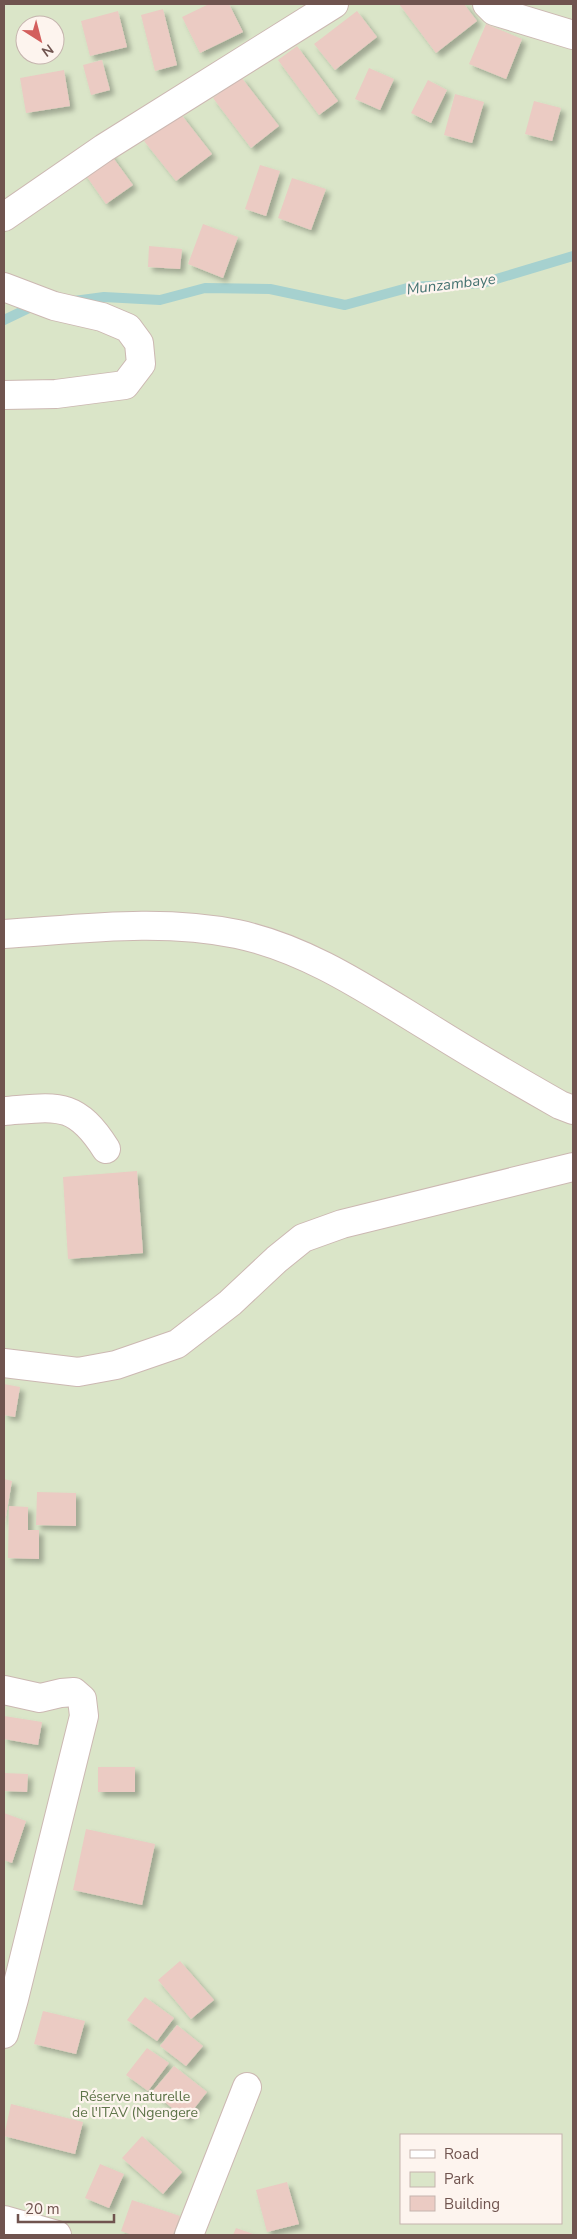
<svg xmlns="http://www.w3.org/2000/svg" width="577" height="2239" font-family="'Nunito Sans',sans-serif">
	<defs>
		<filter id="shadow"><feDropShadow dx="4.5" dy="4.5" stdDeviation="2.5" flood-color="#0004"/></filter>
	</defs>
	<rect width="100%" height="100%" fill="#faefe8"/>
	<path fill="#dae5c8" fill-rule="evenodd" d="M 4,4 L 573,4 L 573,2235 L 4,2235 ZM 25,25 L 55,25 L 55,55 L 25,55 ZM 401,2135 L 561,2135 L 561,2223 L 401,2223 Z"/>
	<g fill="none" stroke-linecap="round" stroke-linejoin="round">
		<path stroke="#a6d1cf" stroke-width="10" d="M 74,301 L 104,297 L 160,300 L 205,288 L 270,289 L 345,305 L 411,287 L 483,283 L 573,256
			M 4,320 L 29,308 L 38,307"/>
	</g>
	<path fill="#ebcbc3" filter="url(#shadow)" d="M 209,4 L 229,4 L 243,32 L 200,53 L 182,17 Z
		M 399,4 L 464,4 L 477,21 L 436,53 Z
		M 163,9 L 177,65 L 155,71 L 141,15 Z
		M 118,11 L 127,47 L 90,56 L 81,21 Z
		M 357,11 L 377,37 L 335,70 L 314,44 Z
		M 486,24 L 522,39 L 506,79 L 469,64 Z
		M 297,46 L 338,101 L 319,115 L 278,60 Z
		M 102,60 L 110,90 L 91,95 L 83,65 Z
		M 369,68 L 394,79 L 380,110 L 355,99 Z
		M 64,70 L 70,106 L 26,113 L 20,78 Z
		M 241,77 L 279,126 L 251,148 L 213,98 Z
		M 428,80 L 447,90 L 431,123 L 411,113 Z
		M 455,94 L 484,102 L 472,143 L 444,135 Z
		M 534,101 L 561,108 L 552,141 L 525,134 Z
		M 180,113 L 212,154 L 176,181 L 144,141 Z
		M 106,148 L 133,185 L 106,204 L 80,167 Z
		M 260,165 L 280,171 L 266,216 L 245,209 Z
		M 292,178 L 326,189 L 311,230 L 278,218 Z
		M 203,224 L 238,237 L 223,278 L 188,264 Z
		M 149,246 L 182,249 L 180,269 L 148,267 Z
		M 137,1171 L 143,1253 L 68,1259 L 63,1177 Z
		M 4,1384 L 20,1387 L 15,1417 L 4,1415 Z
		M 4,1479 L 12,1481 L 5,1522 L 4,1521 Z
		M 37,1492 L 76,1493 L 76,1526 L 36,1525 Z
		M 9,1506 L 28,1507 L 28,1530 L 39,1530 L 39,1559 L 8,1558 Z
		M 4,1716 L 42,1722 L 38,1745 L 4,1739 Z
		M 98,1767 L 135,1767 L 135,1792 L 98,1792 Z
		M 4,1773 L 28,1774 L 27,1792 L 4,1791 Z
		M 4,1813 L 26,1821 L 12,1863 L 4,1860 Z
		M 86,1829 L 155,1844 L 142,1905 L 73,1890 Z
		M 180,1961 L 214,2000 L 191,2019 L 158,1980 Z
		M 145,1997 L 174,2018 L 157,2041 L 127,2020 Z
		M 43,2011 L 85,2021 L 76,2054 L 34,2044 Z
		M 177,2025 L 203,2046 L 186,2066 L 160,2046 Z
		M 147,2048 L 169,2063 L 148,2091 L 126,2075 Z
		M 174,2066 L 207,2092 L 186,2119 L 152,2092 Z
		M 11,2104 L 83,2122 L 75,2154 L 4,2136 Z
		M 142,2136 L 182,2172 L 163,2194 L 122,2158 Z
		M 100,2164 L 124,2174 L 109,2208 L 85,2198 Z
		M 287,2182 L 299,2224 L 267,2232 L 256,2190 Z
		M 132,2200 L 180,2216 L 173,2235 L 132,2235 L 121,2231 Z
		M 236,2228 L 256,2235 L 233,2235 Z"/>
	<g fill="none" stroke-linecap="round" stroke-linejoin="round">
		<defs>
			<path id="minor" d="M 487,4 L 494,11 L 573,35
				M 4,217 L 104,148 L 334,4
				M 4,287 L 54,306 L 102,317 L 128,328 L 139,343 L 141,364 L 125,385 L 56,394 L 4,395
				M 4,934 C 81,929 161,918 237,934 C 308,949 369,991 430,1028 C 473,1055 516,1080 560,1105 L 573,1110
				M 4,1111 C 56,1107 75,1100 106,1149
				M 4,1363 L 78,1372 L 116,1365 L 177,1344 L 230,1303 L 277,1259 L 303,1238 L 342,1224 L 573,1167
				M 4,1690 L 40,1698 L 61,1693 L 74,1692 L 82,1699 L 84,1716 L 14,1999 L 4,2034
				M 4,2220 L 57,2235
				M 189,2235 L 247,2087"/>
		</defs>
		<use href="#minor" stroke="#ccb8b2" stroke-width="30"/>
		<use href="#minor" stroke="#fff" stroke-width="28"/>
	</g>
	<g text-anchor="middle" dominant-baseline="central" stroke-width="4.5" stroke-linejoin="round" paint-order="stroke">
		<g font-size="14" fill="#5e7449" stroke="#fdf4ee">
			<text x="135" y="2096">Réserve naturelle<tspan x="135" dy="16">de l'ITAV (Ngengere</tspan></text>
		</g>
		<g font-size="15" font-style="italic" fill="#457372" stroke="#fdf4ee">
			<text transform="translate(451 284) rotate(-7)">Munzambaye</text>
		</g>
	</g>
	<rect width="577" height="2239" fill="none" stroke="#70544f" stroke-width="10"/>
	<rect x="400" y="2134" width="162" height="90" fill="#fdf4ee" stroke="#c5b4ae"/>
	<rect x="410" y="2150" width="25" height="8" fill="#ffffff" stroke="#c5b4ae"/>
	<text x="444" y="2159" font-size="15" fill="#70544f">Road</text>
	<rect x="410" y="2172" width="25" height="15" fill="#dae5c8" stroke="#c5b4ae"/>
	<text x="444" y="2184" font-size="15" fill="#70544f">Park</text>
	<rect x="410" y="2196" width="25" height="15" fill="#ebcbc3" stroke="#c5b4ae"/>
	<text x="444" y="2209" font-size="15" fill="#70544f">Building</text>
	<g transform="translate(40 40) rotate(144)"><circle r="24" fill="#fdf4ee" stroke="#c5b4ae"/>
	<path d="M0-4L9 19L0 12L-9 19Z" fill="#d35f5d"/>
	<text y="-8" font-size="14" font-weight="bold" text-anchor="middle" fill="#70544f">N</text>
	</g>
	<path d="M18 2214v8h96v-8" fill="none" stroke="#70544f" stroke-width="2.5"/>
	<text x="25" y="2214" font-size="15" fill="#70544f" stroke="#fdf4ee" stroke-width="4" paint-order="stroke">20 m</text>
</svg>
